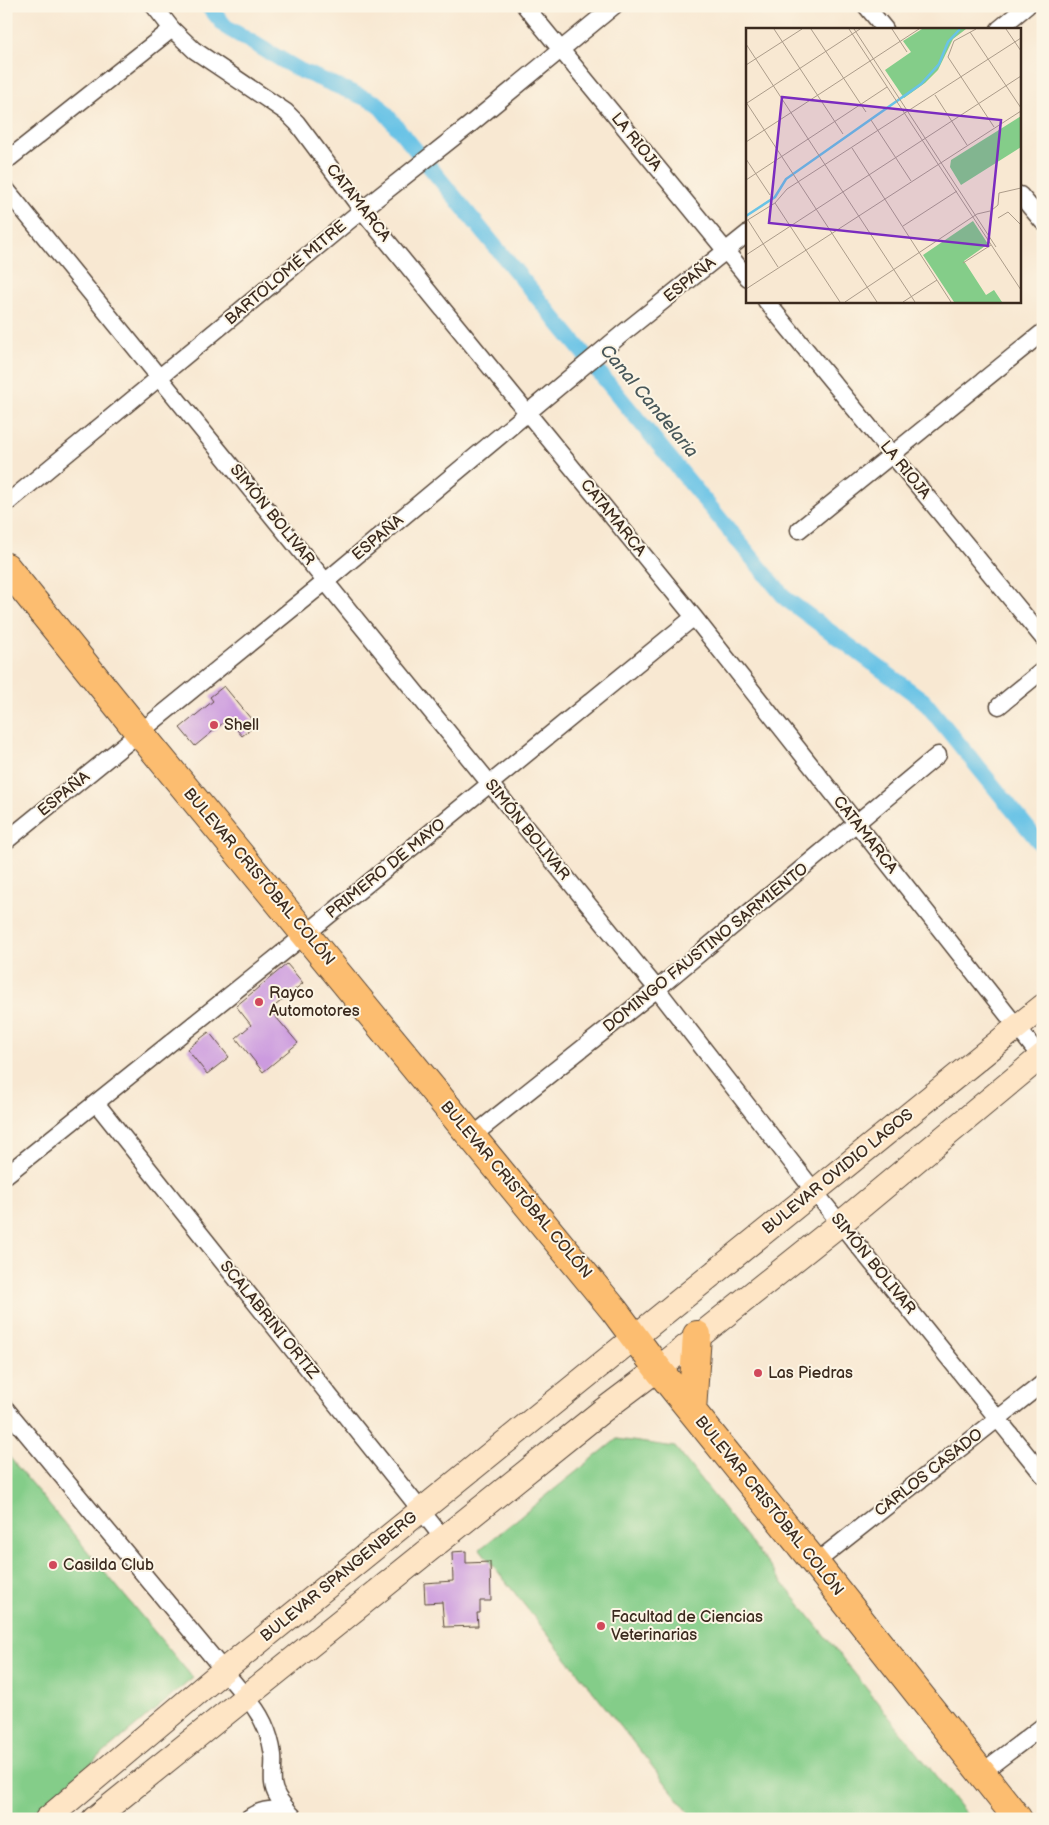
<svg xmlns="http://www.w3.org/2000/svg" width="1049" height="1825" font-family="'Balsamiq Sans',sans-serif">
	<rect width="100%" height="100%" fill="#fcf5e5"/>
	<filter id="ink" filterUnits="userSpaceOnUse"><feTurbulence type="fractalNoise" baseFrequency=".02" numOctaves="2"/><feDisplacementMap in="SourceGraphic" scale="10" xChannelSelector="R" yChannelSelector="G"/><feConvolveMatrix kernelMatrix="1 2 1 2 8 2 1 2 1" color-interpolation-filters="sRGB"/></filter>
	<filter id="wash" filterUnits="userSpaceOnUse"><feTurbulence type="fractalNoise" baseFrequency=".0096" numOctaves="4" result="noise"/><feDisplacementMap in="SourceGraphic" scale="20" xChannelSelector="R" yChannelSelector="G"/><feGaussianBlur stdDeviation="1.12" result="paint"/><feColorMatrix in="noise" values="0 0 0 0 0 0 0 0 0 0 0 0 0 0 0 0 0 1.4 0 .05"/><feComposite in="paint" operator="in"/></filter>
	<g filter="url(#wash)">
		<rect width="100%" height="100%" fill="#f8e8d2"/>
		<path fill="#84cd89" stroke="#607c54" d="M 617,1439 L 675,1447 L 970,1819 L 694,1819 L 480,1549 Z
			M 6,1453 L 193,1678 L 25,1819 L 10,1819 L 6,1814 Z"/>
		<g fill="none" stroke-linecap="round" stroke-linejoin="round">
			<path stroke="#69c3e6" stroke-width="16" d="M 208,6 L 226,27 L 299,70 L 377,103 L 786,599 L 924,701 L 1043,847"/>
		</g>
		<g id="blocks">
			<path fill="#cc9bdf" d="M 224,686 L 256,725 L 242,736 L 228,719 L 195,746 L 180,728 L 213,701 L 210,697 Z
				M 287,964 L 303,983 L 270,1010 L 298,1043 L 263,1072 L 236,1038 L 251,1025 L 236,1006 Z
				M 209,1032 L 229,1057 L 207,1074 L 187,1049 Z
				M 466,1551 L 466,1563 L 490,1562 L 491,1601 L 480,1601 L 480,1613 L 477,1613 L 478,1626 L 444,1627 L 442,1602 L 425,1603 L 424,1583 L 453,1581 L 452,1552 Z"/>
		</g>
	</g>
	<g filter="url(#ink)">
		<use href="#blocks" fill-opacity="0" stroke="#574639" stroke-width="1"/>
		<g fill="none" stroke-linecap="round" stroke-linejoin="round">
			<defs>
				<path id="minor" d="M 154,6 L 172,29 L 194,50 L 286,112 L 297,123 L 362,210 L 694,617 L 1043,1060
					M 525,6 L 748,278
					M 866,6 L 885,29
					M 999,29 L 1027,6
					M 6,161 L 172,29
					M 6,189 L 657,989 L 814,1191 L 1043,1475
					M 1020,195 L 1043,222
					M 766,301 L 1043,638
					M 6,504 L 362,210 L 467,127 L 614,6
					M 799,530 L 1043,332
					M 999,706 L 1043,670
					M 6,841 L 325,582 L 622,334 L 748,233
					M 96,1103 L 443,1538
					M 471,1137 L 657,989 L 938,755
					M 6,1175 L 306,934 L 694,617
					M 6,1409 L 245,1696 C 261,1713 270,1732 273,1755 C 274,1764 272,1774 273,1783 C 274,1795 283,1804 290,1813
					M 815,1563 L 1043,1383
					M 981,1773 L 1043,1726
					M 247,1819 C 260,1809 278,1806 292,1815"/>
				<path id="secondary" d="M 47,1819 L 223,1671 L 1043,1006
					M 94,1819 L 602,1411 L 658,1369 L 841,1223 L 1043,1055"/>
				<path id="trunk" d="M 6,567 L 139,732 L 614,1310 L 658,1369 L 815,1563 L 1018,1819
					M 692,1411 L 697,1335"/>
			</defs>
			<use href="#minor" stroke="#574639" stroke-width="19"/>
			<use href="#secondary" stroke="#574639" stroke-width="26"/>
			<use href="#trunk" stroke="#574639" stroke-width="30"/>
			<use href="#minor" stroke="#fff" stroke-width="16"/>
			<use href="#secondary" stroke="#fee5c5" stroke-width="24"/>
			<use href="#trunk" stroke="#fcbd6f" stroke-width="28"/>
		</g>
	</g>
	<g fill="#d1495b" stroke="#fcf5e5" stroke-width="2">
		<circle cx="214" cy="725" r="5"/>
		<circle cx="259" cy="1002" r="5"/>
		<circle cx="758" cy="1373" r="5"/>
		<circle cx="53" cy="1565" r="5"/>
		<circle cx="601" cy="1626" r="5"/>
	</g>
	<g text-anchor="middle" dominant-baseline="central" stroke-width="4" stroke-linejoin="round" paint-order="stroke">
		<g font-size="16" fill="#3b2a1e" stroke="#fcf5e5">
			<text transform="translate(636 142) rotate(51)">LA RIOJA</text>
			<text transform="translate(358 203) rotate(52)">CATAMARCA</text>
			<text transform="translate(286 273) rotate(-40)">BARTOLOMÉ MITRE</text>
			<text transform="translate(690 280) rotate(-39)">ESPAÑA</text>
			<text transform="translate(905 470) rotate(51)">LA RIOJA</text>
			<text transform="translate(272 515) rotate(51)">SIMÓN BOLIVAR</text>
			<text transform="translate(613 518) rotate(51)">CATAMARCA</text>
			<text transform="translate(378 538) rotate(-40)">ESPAÑA</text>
			<text transform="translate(64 794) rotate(-39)">ESPAÑA</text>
			<text transform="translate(527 830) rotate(51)">SIMÓN BOLIVAR</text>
			<text transform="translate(865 835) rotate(52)">CATAMARCA</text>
			<text transform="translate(386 869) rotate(-39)">PRIMERO DE MAYO</text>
			<text transform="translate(259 877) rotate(50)">BULEVAR CRISTÓBAL COLÓN</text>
			<text transform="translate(706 948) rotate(-39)">DOMINGO FAUSTINO SARMIENTO</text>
			<text transform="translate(838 1172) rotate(-39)">BULEVAR OVIDIO LAGOS</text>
			<text transform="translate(516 1190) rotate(50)">BULEVAR CRISTÓBAL COLÓN</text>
			<text transform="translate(873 1264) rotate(51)">SIMÓN BOLIVAR</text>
			<text transform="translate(269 1320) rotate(51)">SCALABRINI ORTIZ</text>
			<text transform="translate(929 1473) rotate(-38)">CARLOS CASADO</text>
			<text transform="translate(769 1506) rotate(51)">BULEVAR CRISTÓBAL COLÓN</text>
			<text transform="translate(339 1577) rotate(-39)">BULEVAR SPANGENBERG</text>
		</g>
		<g font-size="16" fill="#3b2a1e" stroke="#fcf5e5" text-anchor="start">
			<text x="224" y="725">Shell</text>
			<text x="269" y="993">Rayco<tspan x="269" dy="18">Automotores</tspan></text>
			<text x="768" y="1373">Las Piedras</text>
			<text x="63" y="1565">Casilda Club</text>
			<text x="611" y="1617">Facultad de Ciencias<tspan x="611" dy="18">Veterinarias</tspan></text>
		</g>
		<g font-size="18" font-style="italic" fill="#49585a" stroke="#fcf5e5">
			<text transform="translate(649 401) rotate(50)">Canal Candelaria</text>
		</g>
	</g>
	<g transform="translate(746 28)">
		<rect width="275" height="275" fill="#f8e8d2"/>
		<path d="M 176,1 L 220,1 L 207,11 L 192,42 L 179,55 L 158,70 L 139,42 L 165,24 L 157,13 ZM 275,88 L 275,119 L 215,157 L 204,139 L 205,132 ZM 227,193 L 242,216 L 218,233 L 240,267 L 248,262 L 256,274 L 208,274 L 177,227 Z" fill="#84cd89"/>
		<path fill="none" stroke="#69c3e6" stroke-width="2.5" d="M 0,188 L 29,169 L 40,151 L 175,56 L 193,36 L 202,14 L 214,1"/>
		<path fill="none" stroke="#ac9c8a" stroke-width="1" d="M 28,1 L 97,106M 65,1 L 120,84M 103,1 L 275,262M 108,1 L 250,219M 146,1 L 161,24M 230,1 L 208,13 L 202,29 L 248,99M 260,1 L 275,23M 224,4 L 275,80M 0,16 L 169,274M 0,37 L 56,1M 189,67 L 221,117M 0,74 L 131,274M 1,75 L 114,1M 125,92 L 165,153M 0,114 L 173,1M 106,120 L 205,274M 0,131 L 24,167M 0,152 L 141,59M 29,175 L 94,274M 246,182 L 252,177 L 253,165 L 275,160M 252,190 L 262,184 L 275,197M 2,192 L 32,239M 0,193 L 29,175 L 41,161 L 275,10M 157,198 L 211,163M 0,227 L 275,48M 217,235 L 245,217M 0,261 L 275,83M 99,274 L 231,186 L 244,183M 157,274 L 191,252"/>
		<path fill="#7b2cbf" fill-opacity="0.15" stroke="#7b2cbf" stroke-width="2.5" d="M 36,69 L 255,92 L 242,218 L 23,195 Z"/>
		<rect width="275" height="275" fill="none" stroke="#3b2a1e" stroke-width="2.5"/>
	</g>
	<rect width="1049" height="1825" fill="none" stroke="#fcf5e5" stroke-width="25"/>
</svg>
